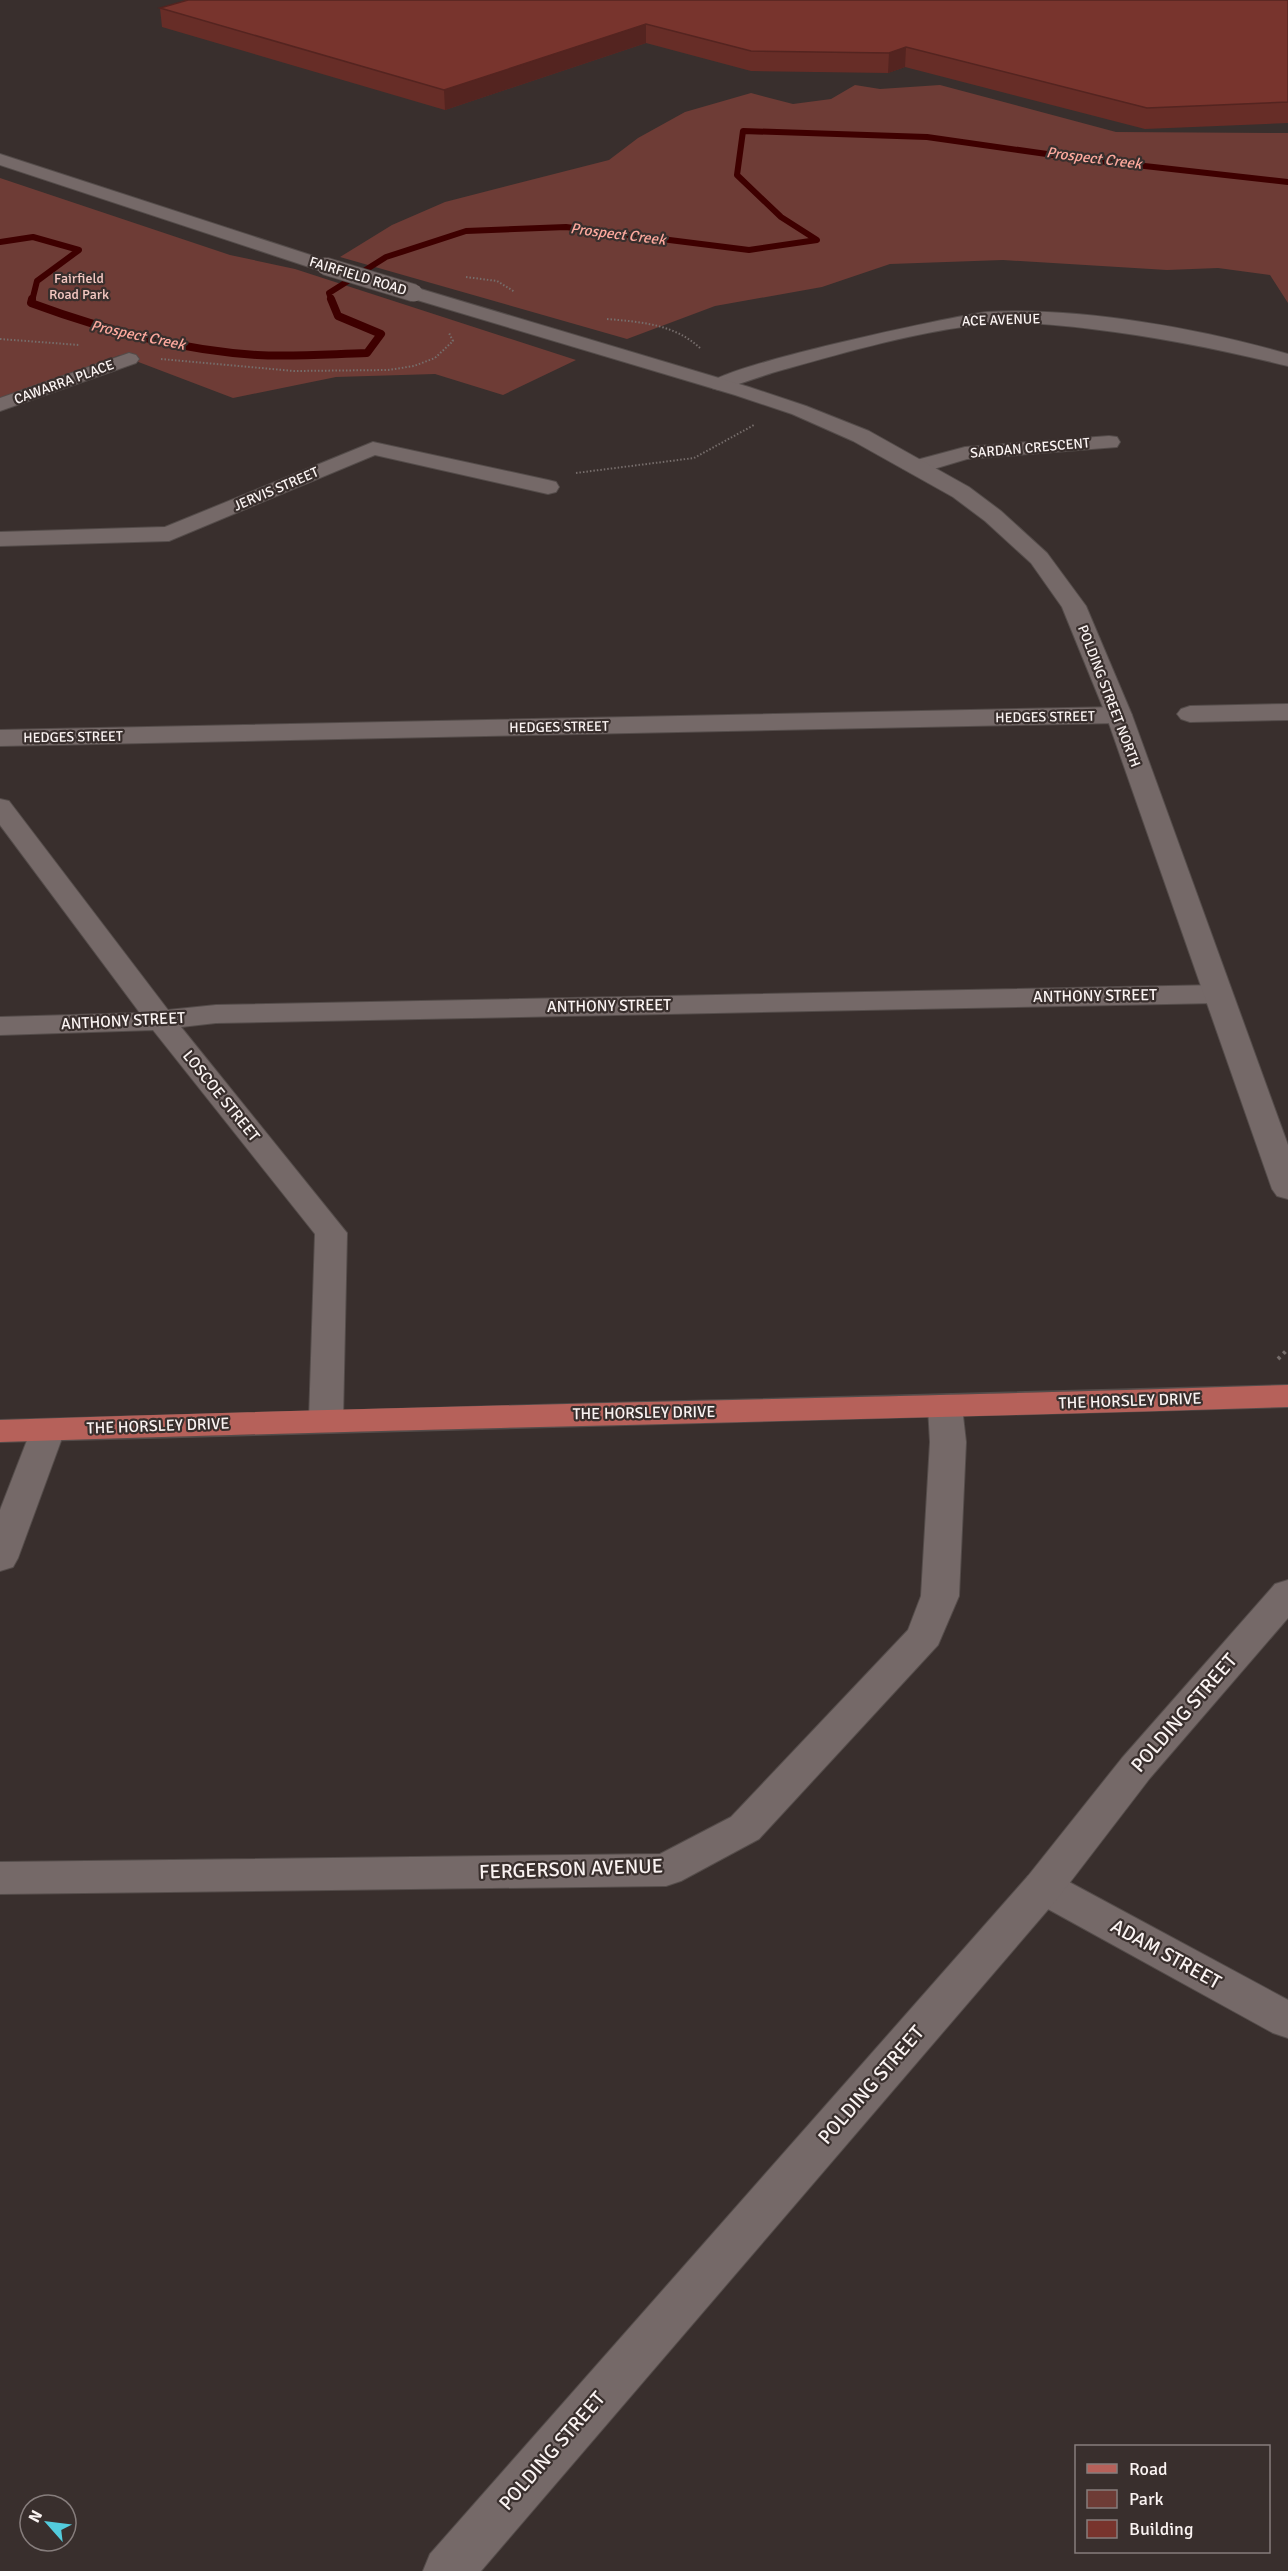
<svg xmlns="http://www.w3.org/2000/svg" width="1288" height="2571" font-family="Signika,sans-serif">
	<rect width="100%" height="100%" fill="#392f2d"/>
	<path fill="#6e3c36" d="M 855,85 L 880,89 L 940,85 L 1116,132 L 1288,133 L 1288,303 L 1270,275 L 1218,268 L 1167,270 L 1003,260 L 890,264 L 822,287 L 715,306 L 627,339 L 340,257 L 392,225 L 445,202 L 609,160 L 638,138 L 685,112 L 751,93 L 793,104 L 831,99 Z
		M 0,178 L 230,255 L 295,269 L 576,360 L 503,395 L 435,374 L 336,377 L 233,398 L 120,355 L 0,399 Z"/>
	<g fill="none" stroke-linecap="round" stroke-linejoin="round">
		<path stroke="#3e0000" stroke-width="6" d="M 0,242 L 33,237 L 79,250 L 37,281 L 32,301
			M 332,301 L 329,293 L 386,257 L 466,231 L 566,227 L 749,250 L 817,240 L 781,217 L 737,175 L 743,131 L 927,137 L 1082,159 L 1288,182"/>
		<path stroke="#3e0000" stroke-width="8" d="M 32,299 L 31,303 C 104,330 179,350 257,355 C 294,357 331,354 367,353 L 381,334 L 338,316 L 331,299"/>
		<defs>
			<path id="street" d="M 987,312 C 1080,307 1198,328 1288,354 L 1288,366 C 1223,350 1159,337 1092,329 C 1051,324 1010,320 970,326 C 907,334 836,355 775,372 C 756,378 738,385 719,390 L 712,388 L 709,384 C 721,366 952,316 987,312 Z
				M 129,353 L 136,355 L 139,359 L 136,363 L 0,411 L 0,398 Z
				M 1109,436 L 1117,437 L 1120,442 L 1117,447 L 967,459 L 917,474 L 909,472 L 906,467 L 909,462 L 965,447 Z
				M 373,442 L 548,480 L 556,482 L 559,487 L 556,492 L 548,494 L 375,455 L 169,541 L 0,546 L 0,532 L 165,527 Z
				M 1288,704 L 1288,720 L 1190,722 L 1181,719 L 1177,714 L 1181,709 L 1190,706 Z
				M 1119,707 L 1128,710 L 1132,715 L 1128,720 L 1119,723 L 0,746 L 0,730 Z
				M 0,799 L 9,801 L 168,1010 L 216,1005 L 1218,985 L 1228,988 L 1232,994 L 1228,1000 L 1218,1003 L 216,1023 L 181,1027 L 347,1233 L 343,1420 L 338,1428 L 326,1431 L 314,1428 L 309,1420 L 315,1234 L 153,1030 L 0,1035 L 0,1017 L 140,1013 L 0,825 Z
				M 945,1396 L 957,1399 L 962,1407 L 966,1442 L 959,1596 L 938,1645 L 759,1839 L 681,1881 L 666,1886 L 0,1894 L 0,1862 L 660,1854 L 731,1817 L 908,1630 L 921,1596 L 930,1442 L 928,1407 L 933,1399 Z
				M 48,1419 L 60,1422 L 65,1430 L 18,1558 L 13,1567 L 0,1571 L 0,1510 L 31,1430 L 36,1422 Z
				M 1043,1871 L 1058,1876 L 1288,2000 L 1288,2038 L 1273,2033 L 1028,1898 L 1022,1887 L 1028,1876 Z"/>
			<path id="secondary" d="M 0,154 L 332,262 L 334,266 L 332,270 L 318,270 L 0,165 Z
				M 414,287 L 749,387 L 806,406 L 869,431 L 969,487 L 1001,511 L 1047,553 L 1086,606 L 1132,715 L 1288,1145 L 1288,1199 L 1277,1196 L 1272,1189 L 1106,715 L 1062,607 L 1031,563 L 985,521 L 953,497 L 853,441 L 792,414 L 735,395 L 407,297 L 404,293 L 407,289 Z
				M 1288,1580 L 1288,1618 L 1150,1778 L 1058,1898 L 481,2571 L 423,2571 L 430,2554 L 1028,1876 L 1122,1758 L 1275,1584 Z"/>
			<path id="primary" d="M 1288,1385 L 1288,1407 C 859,1421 429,1428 0,1442 L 0,1420 C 429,1405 859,1399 1288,1385 Z"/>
		</defs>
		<use href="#street" stroke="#544c4a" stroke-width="2"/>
		<use href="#secondary" stroke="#544c4a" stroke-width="2"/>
		<use href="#primary" stroke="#544c4a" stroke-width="2"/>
		<path stroke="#766d6b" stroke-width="2" stroke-dasharray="1.5 2" stroke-linecap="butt" d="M 466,277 L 497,281 L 515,292
			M 607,319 C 641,322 674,324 700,348
			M 0,339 L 79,345
			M 161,359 L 294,371 L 388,370 L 414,366 L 435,358 L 453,341 L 449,333
			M 576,473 L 694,458 L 754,425"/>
		<path stroke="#766d6b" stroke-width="4" stroke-dasharray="3 4.5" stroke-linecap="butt" d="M 1278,1359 L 1288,1349"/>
		<use href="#street" fill="#756968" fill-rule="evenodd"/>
		<use href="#secondary" fill="#756968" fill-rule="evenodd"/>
		<use href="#primary" fill="#b6615a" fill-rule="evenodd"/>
		<defs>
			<path id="secondary-bridge" d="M 325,266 L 414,293"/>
		</defs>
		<use href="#secondary-bridge" stroke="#544c4a" stroke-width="19" stroke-linecap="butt"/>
		<use href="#secondary-bridge" stroke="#756968" stroke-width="17"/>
	</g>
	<path fill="#672d27" d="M 1288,0 L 1288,123 L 1145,129 L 905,67 L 888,73 L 751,71 L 646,43 L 445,110 L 162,27 L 160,8 Z"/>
	<path fill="#542420" d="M 646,24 L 646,43 L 445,110 L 444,90 Z
		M 906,47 L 905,67 L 888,73 L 889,53 Z"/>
	<path fill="#78342d" stroke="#542420" stroke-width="1.5" d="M 188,0 L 1288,0 L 1288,102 L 1147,108 L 906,47 L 889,53 L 751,51 L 646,24 L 444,90 L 160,8 Z"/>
	<g text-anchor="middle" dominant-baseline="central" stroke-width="4.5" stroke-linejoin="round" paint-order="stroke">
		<g font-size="14" fill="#faf3f2" stroke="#392f2d">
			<text transform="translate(358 276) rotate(17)">FAIRFIELD ROAD</text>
			<text transform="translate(1001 320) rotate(-2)">ACE AVENUE</text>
			<text transform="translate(64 382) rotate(-20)">CAWARRA PLACE</text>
			<text transform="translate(1030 448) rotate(-5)">SARDAN CRESCENT</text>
			<text transform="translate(276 489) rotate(-23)">JERVIS STREET</text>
			<text transform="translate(1109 696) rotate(69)">POLDING STREET NORTH</text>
			<text transform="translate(1045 717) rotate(-1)">HEDGES STREET</text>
			<text transform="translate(559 727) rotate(-1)">HEDGES STREET</text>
			<text transform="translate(73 737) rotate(-1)">HEDGES STREET</text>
		</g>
		<g font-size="14" fill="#f5c9c3" stroke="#392f2d">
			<text x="79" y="278">Fairfield<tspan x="79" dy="16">Road Park</tspan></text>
		</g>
		<g font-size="15" font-style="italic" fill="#fda99e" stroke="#392f2d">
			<text transform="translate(1094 158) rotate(7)">Prospect Creek</text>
			<text transform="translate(618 234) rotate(7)">Prospect Creek</text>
			<text transform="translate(138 335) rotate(12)">Prospect Creek</text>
		</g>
		<g font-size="16" fill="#faf3f2" stroke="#392f2d">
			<text transform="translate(1095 996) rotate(-1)">ANTHONY STREET</text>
			<text transform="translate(609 1006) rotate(-1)">ANTHONY STREET</text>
			<text transform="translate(123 1021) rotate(-3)">ANTHONY STREET</text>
			<text transform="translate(221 1096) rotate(51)">LOSCOE STREET</text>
			<text transform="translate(1130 1401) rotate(-2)">THE HORSLEY DRIVE</text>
			<text transform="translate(644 1413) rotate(-1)">THE HORSLEY DRIVE</text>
			<text transform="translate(158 1426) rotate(-2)">THE HORSLEY DRIVE</text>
		</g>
		<g font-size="20" fill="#faf3f2" stroke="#392f2d">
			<text transform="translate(1184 1713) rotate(-49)">POLDING STREET</text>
			<text transform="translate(571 1869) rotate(-2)">FERGERSON AVENUE</text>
			<text transform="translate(1166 1954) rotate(29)">ADAM STREET</text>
			<text transform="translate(871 2085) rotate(-49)">POLDING STREET</text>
			<text transform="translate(552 2451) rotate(-49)">POLDING STREET</text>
		</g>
	</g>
	<rect x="1075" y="2445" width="195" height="108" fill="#392f2d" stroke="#867d7c" stroke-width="1.5"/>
	<rect x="1087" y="2464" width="30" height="9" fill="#b6615a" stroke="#867d7c" stroke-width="1.5"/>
	<text x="1129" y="2475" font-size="18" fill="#faf3f2">Road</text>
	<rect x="1087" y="2490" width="30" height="18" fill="#6e3c36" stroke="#867d7c" stroke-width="1.5"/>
	<text x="1129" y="2505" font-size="18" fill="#faf3f2">Park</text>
	<rect x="1087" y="2520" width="30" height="18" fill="#78342d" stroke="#867d7c" stroke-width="1.5"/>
	<text x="1129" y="2535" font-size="18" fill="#faf3f2">Building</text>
	<g transform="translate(48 2523) rotate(298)"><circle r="28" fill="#392f2d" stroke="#867d7c" stroke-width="1.5"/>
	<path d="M0-4.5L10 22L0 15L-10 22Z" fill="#53cbdc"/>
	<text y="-9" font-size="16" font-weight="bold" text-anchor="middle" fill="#faf3f2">N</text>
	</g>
</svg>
